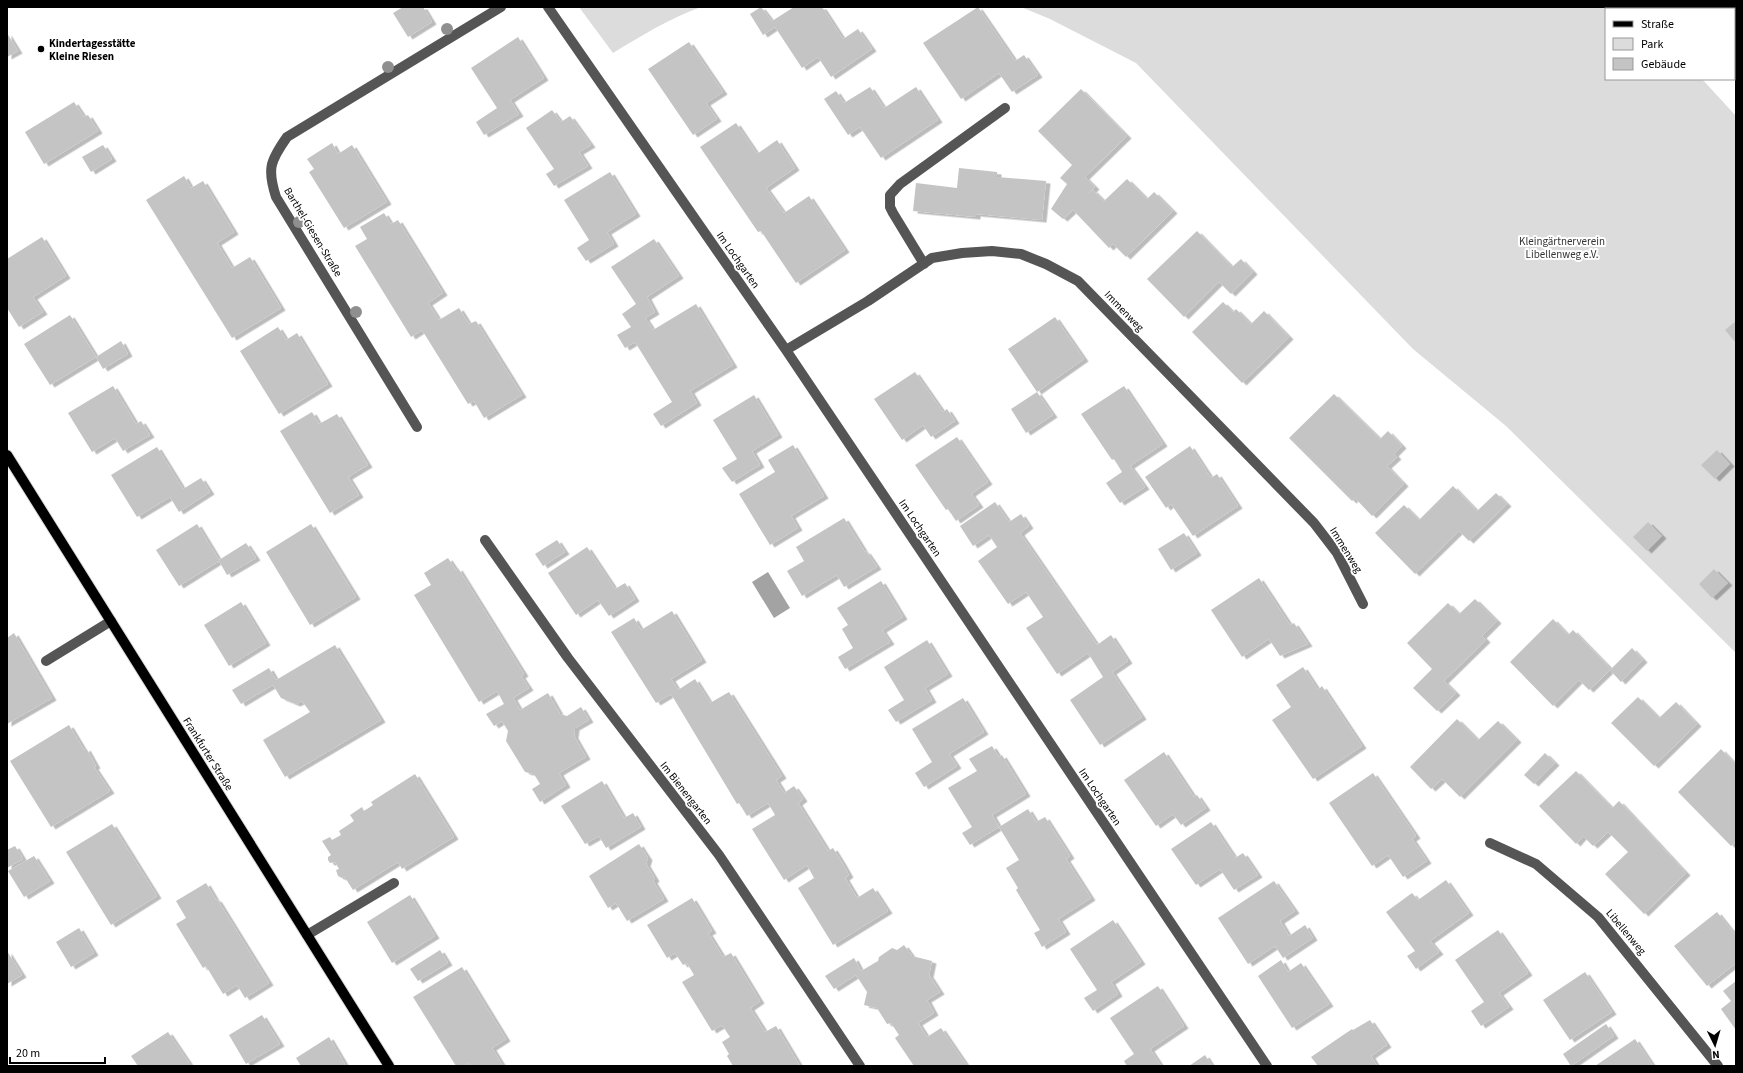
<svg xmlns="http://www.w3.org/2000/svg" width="1743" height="1073" font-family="'Source Sans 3',sans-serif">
	<defs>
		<filter id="shadow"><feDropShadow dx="4.5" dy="2.5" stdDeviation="0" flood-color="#0004"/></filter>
	</defs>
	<rect width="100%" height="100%" fill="#fff"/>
	<path fill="#dcdcdc" d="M 579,7 L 701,7 C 670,18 641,36 613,53 Z
		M 1021,7 L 1637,7 L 1639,9 L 1606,9 L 1606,79 L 1702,79 L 1736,116 L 1736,653 L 1506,426 L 1413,349 L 1136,63 L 1050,19 Z"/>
	<path fill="#a3a3a3" d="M 768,572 L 790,608 L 774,618 L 752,582 Z"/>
	<path fill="#c4c4c4" filter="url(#shadow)" d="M 403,7 L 423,7 L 432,22 L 408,37 L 393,13 Z
		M 761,7 L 772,21 L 794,7 L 822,7 L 843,39 L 858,29 L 872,49 L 831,77 L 818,57 L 802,68 L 775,27 L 763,35 L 750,14 Z
		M 978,7 L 1015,61 L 1024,55 L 1038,75 L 1012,92 L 999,73 L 961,99 L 923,43 Z
		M 7,33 L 18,51 L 7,57 Z
		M 518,37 L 544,78 L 510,100 L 519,114 L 484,135 L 476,122 L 497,108 L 471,68 Z
		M 689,42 L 723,92 L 706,103 L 717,119 L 693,135 L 648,69 Z
		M 870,87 L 884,108 L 916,87 L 938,120 L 881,158 L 860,127 L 848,135 L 824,99 L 836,91 L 844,103 Z
		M 1081,89 L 1127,136 L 1085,177 L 1095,187 L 1087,195 L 1093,190 L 1104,201 L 1127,179 L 1147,199 L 1154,192 L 1173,211 L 1126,257 L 1113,244 L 1109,248 L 1073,210 L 1063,219 L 1051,209 L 1067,184 L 1060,178 L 1072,165 L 1038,131 Z
		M 74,102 L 84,117 L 88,115 L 98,131 L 44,164 L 25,132 Z
		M 552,110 L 561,122 L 570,116 L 591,145 L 579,152 L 588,166 L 554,186 L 546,174 L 554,169 L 526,128 Z
		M 736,123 L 757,154 L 777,140 L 795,168 L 766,188 L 784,213 L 809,196 L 845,250 L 796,283 L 761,231 L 758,232 L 700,147 Z
		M 332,143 L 338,154 L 352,145 L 387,202 L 344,228 L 309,172 L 314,169 L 307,159 Z
		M 103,145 L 112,159 L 91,172 L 82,157 Z
		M 959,168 L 997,172 L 997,177 L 1046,181 L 1042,220 L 976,214 L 976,217 L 913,211 L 916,183 L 957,188 Z
		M 610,172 L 636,214 L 607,232 L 614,244 L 586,261 L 577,248 L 589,240 L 564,200 Z
		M 184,176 L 191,188 L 203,181 L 234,232 L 217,243 L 232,268 L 250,257 L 281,308 L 232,338 L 146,200 Z
		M 384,213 L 391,224 L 398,220 L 443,293 L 428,303 L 439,320 L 459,308 L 469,324 L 476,321 L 522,395 L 484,418 L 474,401 L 468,404 L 422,330 L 411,337 L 355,246 L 367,239 L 360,227 Z
		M 1197,231 L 1232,267 L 1241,259 L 1253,272 L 1231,294 L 1219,282 L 1184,317 L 1147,279 Z
		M 42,237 L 66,276 L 33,297 L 43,312 L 19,327 L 7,308 L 7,259 Z
		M 654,239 L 679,276 L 647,297 L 655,312 L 645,318 L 653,330 L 696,304 L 733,365 L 690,391 L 697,403 L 661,426 L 653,414 L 672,402 L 635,342 L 625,348 L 617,335 L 631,327 L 622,314 L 636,304 L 611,267 Z
		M 1223,302 L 1233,312 L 1236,309 L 1251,324 L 1264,311 L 1289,337 L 1242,383 L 1192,332 Z
		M 70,315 L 96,357 L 50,385 L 24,344 Z
		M 1055,317 L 1084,359 L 1037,392 L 1008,349 Z
		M 1736,321 L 1736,343 L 1725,330 Z
		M 278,327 L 286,340 L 297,333 L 328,384 L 279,414 L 240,351 Z
		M 121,341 L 128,354 L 103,369 L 96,357 Z
		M 915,372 L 943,412 L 947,409 L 955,421 L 931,437 L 923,425 L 902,440 L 874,399 Z
		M 113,386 L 136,424 L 141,421 L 150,435 L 123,451 L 115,438 L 92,452 L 68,413 Z
		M 1124,386 L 1163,444 L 1130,466 L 1145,487 L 1120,503 L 1106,483 L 1122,472 L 1114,459 L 1112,460 L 1081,414 Z
		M 1037,392 L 1053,415 L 1026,433 L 1011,409 Z
		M 1334,394 L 1380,439 L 1388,431 L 1402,446 L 1394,454 L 1397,457 L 1387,466 L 1404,484 L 1372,516 L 1355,498 L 1352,501 L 1289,438 Z
		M 754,395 L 778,435 L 752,451 L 760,465 L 732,482 L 722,468 L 737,459 L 713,420 Z
		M 312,412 L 319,424 L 337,414 L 368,465 L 348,477 L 359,495 L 330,513 L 280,431 Z
		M 957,437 L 988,482 L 971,494 L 979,505 L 956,521 L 948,509 L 946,510 L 915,465 Z
		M 793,445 L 824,496 L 791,516 L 798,528 L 770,545 L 739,494 L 775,472 L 768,460 Z
		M 1190,446 L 1211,478 L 1217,474 L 1238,506 L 1193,536 L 1171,504 L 1166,508 L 1145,477 Z
		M 157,447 L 183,489 L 201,478 L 210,492 L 179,512 L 170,497 L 137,517 L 111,475 Z
		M 1717,450 L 1730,464 L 1715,479 L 1701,465 Z
		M 1453,486 L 1477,511 L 1496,493 L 1507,504 L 1469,541 L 1459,531 L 1415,574 L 1375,533 L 1404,505 L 1419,520 Z
		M 995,502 L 1009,522 L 1021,514 L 1029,526 L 1020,533 L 1097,645 L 1111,635 L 1128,661 L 1112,672 L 1142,717 L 1100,745 L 1070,700 L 1103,677 L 1088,653 L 1057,674 L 1026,628 L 1043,617 L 1026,592 L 1008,604 L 978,561 L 997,547 L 989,535 L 973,546 L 960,526 Z
		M 844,518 L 865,552 L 866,551 L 877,567 L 844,587 L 837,575 L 802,596 L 787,571 L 804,561 L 796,547 Z
		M 1648,522 L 1662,536 L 1647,551 L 1633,537 Z
		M 197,524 L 219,560 L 246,543 L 256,558 L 227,575 L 219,561 L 179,586 L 156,550 Z
		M 311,524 L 356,597 L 310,625 L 266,552 Z
		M 1184,533 L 1197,553 L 1171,570 L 1158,549 Z
		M 557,540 L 565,552 L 543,566 L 535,554 Z
		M 587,547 L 615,589 L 625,583 L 635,599 L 609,616 L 598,600 L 576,615 L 548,573 Z
		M 448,558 L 456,570 L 458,568 L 524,674 L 521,676 L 529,688 L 513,698 L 520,710 L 548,693 L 560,714 L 567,716 L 581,707 L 589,720 L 575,728 L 574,736 L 586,757 L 559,773 L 566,785 L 540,802 L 532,789 L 540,784 L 534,774 L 525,772 L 506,741 L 508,731 L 502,721 L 494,726 L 486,714 L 504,704 L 497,691 L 479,702 L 414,595 L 431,585 L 424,573 Z
		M 1714,569 L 1728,583 L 1712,598 L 1699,584 Z
		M 1259,578 L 1290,625 L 1294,623 L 1308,644 L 1280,656 L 1269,639 L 1242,657 L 1211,610 Z
		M 881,581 L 903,617 L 882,630 L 890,642 L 845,669 L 838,657 L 853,648 L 842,629 L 848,625 L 837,608 Z
		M 1475,599 L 1497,621 L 1482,636 L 1486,640 L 1444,681 L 1456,693 L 1437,711 L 1413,688 L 1432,669 L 1407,643 L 1448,603 L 1459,614 Z
		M 241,602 L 266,643 L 229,666 L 204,625 Z
		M 672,611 L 702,660 L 671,679 L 678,690 L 695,679 L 710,703 L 729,692 L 782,776 L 776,780 L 784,793 L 794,786 L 803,799 L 798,803 L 828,851 L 833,848 L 841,861 L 849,875 L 845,878 L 857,898 L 873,888 L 888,911 L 833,945 L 798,888 L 814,878 L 807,865 L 784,880 L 752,829 L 775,815 L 768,803 L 747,816 L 739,803 L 737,804 L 671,694 L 656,703 L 611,632 L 634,618 L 641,630 Z
		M 1553,619 L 1568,635 L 1573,630 L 1611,669 L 1632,648 L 1643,660 L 1621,682 L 1610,670 L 1589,690 L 1579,680 L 1553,706 L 1510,662 Z
		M 14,633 L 52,698 L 7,724 L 7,638 Z
		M 927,640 L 948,674 L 925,688 L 932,700 L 896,722 L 888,710 L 904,700 L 884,667 Z
		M 335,645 L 381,720 L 285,777 L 263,740 L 310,712 L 302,701 L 296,704 L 281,698 L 273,685 L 241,704 L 232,690 L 269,668 L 276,680 Z
		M 1303,667 L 1318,690 L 1322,686 L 1362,746 L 1313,779 L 1272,720 L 1291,707 L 1276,685 Z
		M 1638,697 L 1659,718 L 1676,702 L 1697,724 L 1654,766 L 1611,723 Z
		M 963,698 L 984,732 L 949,754 L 957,766 L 924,787 L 915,773 L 932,762 L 912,729 Z
		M 1457,719 L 1478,740 L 1498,721 L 1517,740 L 1460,797 L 1442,779 L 1431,789 L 1410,767 Z
		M 69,725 L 84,750 L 86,748 L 96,766 L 94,767 L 110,791 L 51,827 L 10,761 Z
		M 992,746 L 999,757 L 1002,755 L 1026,794 L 992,815 L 999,827 L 970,845 L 962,833 L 972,827 L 948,788 L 977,771 L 969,759 Z
		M 1721,749 L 1736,765 L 1736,842 L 1731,846 L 1678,792 Z
		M 1164,752 L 1194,797 L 1197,795 L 1206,808 L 1181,825 L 1173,814 L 1156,826 L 1124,780 Z
		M 1545,753 L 1555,763 L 1534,784 L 1524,775 Z
		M 1576,771 L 1612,808 L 1619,801 L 1686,873 L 1644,914 L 1605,874 L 1628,852 L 1608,832 L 1593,846 L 1583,836 L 1576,844 L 1539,806 Z
		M 1373,773 L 1416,836 L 1412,839 L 1427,861 L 1403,877 L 1388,855 L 1372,866 L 1329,803 Z
		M 415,774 L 454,837 L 402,869 L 398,862 L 353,890 L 344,876 L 342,878 L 338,876 L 336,870 L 339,869 L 335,862 L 330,863 L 328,860 L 328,857 L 331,855 L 322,841 L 330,837 L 332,840 L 341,835 L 339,831 L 354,821 L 350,815 L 362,807 L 364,811 L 373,805 L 371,802 Z
		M 602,781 L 624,818 L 633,813 L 641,827 L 606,848 L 599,836 L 585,844 L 561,806 Z
		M 1028,809 L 1036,822 L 1045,817 L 1070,856 L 1066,859 L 1091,898 L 1058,919 L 1066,932 L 1042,947 L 1034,933 L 1040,930 L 1016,890 L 1018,888 L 1006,868 L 1019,860 L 999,827 Z
		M 1211,822 L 1235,858 L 1243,853 L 1258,875 L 1234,890 L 1220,869 L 1196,885 L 1171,849 Z
		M 112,824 L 157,896 L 111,925 L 66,852 Z
		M 639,844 L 648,858 L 646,864 L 655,879 L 653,881 L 664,899 L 627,921 L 616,903 L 608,908 L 589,876 Z
		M 15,846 L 23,859 L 7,868 L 7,850 Z
		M 34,856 L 50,881 L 24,897 L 8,871 Z
		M 1446,880 L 1469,913 L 1430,941 L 1439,952 L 1416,969 L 1407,956 L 1415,951 L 1386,912 L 1412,893 L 1418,900 Z
		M 1274,881 L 1295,911 L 1280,921 L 1289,936 L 1305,925 L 1313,938 L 1283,958 L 1275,946 L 1248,964 L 1218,918 Z
		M 206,883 L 216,900 L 217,899 L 269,983 L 245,998 L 237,985 L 223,994 L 206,966 L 203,968 L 176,924 L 186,918 L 176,901 Z
		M 410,895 L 435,936 L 392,963 L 367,922 Z
		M 692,898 L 712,931 L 708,933 L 723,957 L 731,953 L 760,1001 L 750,1008 L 765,1032 L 776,1026 L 800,1066 L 733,1066 L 727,1056 L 729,1054 L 722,1042 L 730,1037 L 722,1025 L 712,1031 L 682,982 L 694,975 L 687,963 L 683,965 L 675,953 L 667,958 L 647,925 Z
		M 1717,912 L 1736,936 L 1736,963 L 1707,986 L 1674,946 Z
		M 1113,920 L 1141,962 L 1111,982 L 1118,994 L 1093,1011 L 1084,998 L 1097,990 L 1070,949 Z
		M 79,928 L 94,953 L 71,967 L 56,942 Z
		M 1498,930 L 1528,973 L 1499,993 L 1509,1007 L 1481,1026 L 1471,1011 L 1484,1002 L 1455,960 Z
		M 904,945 L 912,956 L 932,961 L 929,975 L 940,992 L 927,1000 L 934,1013 L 918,1023 L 927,1037 L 941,1028 L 967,1066 L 914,1066 L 895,1038 L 899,1035 L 891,1023 L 887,1024 L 877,1008 L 864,1005 L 867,992 L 856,975 L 834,989 L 825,976 L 854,958 L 861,971 L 878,961 L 879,957 L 892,948 L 897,950 Z
		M 440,950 L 448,963 L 418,981 L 410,969 Z
		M 7,951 L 22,975 L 7,984 Z
		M 1281,960 L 1288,972 L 1301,963 L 1329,1004 L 1292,1028 L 1258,976 Z
		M 462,967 L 506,1039 L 492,1048 L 503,1066 L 470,1066 L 468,1063 L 463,1066 L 456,1066 L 413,997 Z
		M 1585,972 L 1612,1012 L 1570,1040 L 1543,1000 Z
		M 1736,981 L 1736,1030 L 1721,1009 L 1731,1001 L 1723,991 Z
		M 1158,986 L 1184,1026 L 1150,1049 L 1161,1066 L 1127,1066 L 1124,1061 L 1134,1054 L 1110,1018 Z
		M 262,1015 L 280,1044 L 246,1064 L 229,1035 Z
		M 1370,1020 L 1387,1045 L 1371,1056 L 1377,1066 L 1318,1066 L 1311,1057 L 1352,1029 L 1353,1030 Z
		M 1606,1024 L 1614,1036 L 1571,1066 L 1563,1054 Z
		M 168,1032 L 191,1066 L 138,1066 L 131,1056 Z
		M 329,1037 L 346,1066 L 301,1066 L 296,1058 Z
		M 1635,1039 L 1653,1066 L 1595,1066 Z
		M 1205,1055 L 1212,1066 L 1189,1066 Z"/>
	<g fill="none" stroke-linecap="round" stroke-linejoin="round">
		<defs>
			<path id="major" d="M 7,455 L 389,1066"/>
		</defs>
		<use href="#major" stroke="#dbdbdb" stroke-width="12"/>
		<path stroke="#555" stroke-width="10" d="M 548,7 L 786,350 L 1267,1066
			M 924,264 L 893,213 L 890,207 L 890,195 L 900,184 L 1005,108
			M 786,350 L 868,301 L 932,258 L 962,253 L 992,251 L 1021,254 L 1046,264 L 1078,281 L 1314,523 L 1337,553 L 1363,604
			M 417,427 L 276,197 C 267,169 270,161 287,137 L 501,7
			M 485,540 L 568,658 L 719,855 L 860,1066
			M 46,661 L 111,621
			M 1490,843 L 1536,864 L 1598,917 L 1718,1066
			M 307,935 L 394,883"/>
		<use href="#major" stroke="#000" stroke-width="10"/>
		<path stroke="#000" stroke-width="3" stroke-dasharray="6 2 1 2" stroke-linecap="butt" d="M 1722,7 L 1724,9
			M 1734,20 L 1736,22"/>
	</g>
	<g fill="#8f8f8f">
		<circle cx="447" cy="29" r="6"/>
		<circle cx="388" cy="67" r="6"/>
		<circle cx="299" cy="222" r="6"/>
		<circle cx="356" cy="312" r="6"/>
	</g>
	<circle fill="#000" stroke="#fff" stroke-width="1.5" cx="41" cy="49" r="4"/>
	<g text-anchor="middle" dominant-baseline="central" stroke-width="4" stroke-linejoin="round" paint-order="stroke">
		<g font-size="11" font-weight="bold" fill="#000" stroke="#fff" text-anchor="start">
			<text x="49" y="43">Kindertagesstätte<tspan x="49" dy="13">Kleine Riesen</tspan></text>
		</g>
		<g font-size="11" fill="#000" stroke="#fff">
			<text transform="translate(313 232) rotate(59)">Barthel-Giesen-Straße</text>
			<text transform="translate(738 260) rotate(55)">Im Lochgarten</text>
			<text transform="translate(1124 311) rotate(46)">Immenweg</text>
			<text transform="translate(920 528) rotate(56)">Im Lochgarten</text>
			<text transform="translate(1346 550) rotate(58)">Immenweg</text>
			<text transform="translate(208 754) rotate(58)">Frankfurter Straße</text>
			<text transform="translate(686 793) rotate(52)">Im Bienengarten</text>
			<text transform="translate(1100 797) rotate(56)">Im Lochgarten</text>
			<text transform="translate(1626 932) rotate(50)">Libellenweg</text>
		</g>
		<g font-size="11" fill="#333" stroke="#fff">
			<text x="1562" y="241">Kleingärtnerverein<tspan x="1562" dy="13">Libellenweg e.V.</tspan></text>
		</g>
	</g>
	<rect width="1743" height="1073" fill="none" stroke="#000000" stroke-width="16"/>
	<rect x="1605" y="8" width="130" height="72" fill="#ffffff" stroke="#999999"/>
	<rect x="1613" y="21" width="20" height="6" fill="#000000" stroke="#999999"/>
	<text x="1641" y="28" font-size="12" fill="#000000">Straße</text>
	<rect x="1613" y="38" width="20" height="12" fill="#dcdcdc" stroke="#999999"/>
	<text x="1641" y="48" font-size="12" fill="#000000">Park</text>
	<rect x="1613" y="58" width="20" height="12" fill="#c4c4c4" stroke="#999999"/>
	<text x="1641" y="68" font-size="12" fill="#000000">Gebäude</text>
	<g transform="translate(1715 1045) rotate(175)" stroke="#ffffff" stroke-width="3" paint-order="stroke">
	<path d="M0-3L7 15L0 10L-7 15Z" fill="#000000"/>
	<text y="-6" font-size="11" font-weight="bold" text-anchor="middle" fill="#000000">N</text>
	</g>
	<path d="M10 1057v6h95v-6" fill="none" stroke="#000000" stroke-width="2"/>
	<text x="16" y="1057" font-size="12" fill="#000000" stroke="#ffffff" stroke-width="3" paint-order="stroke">20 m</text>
</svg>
